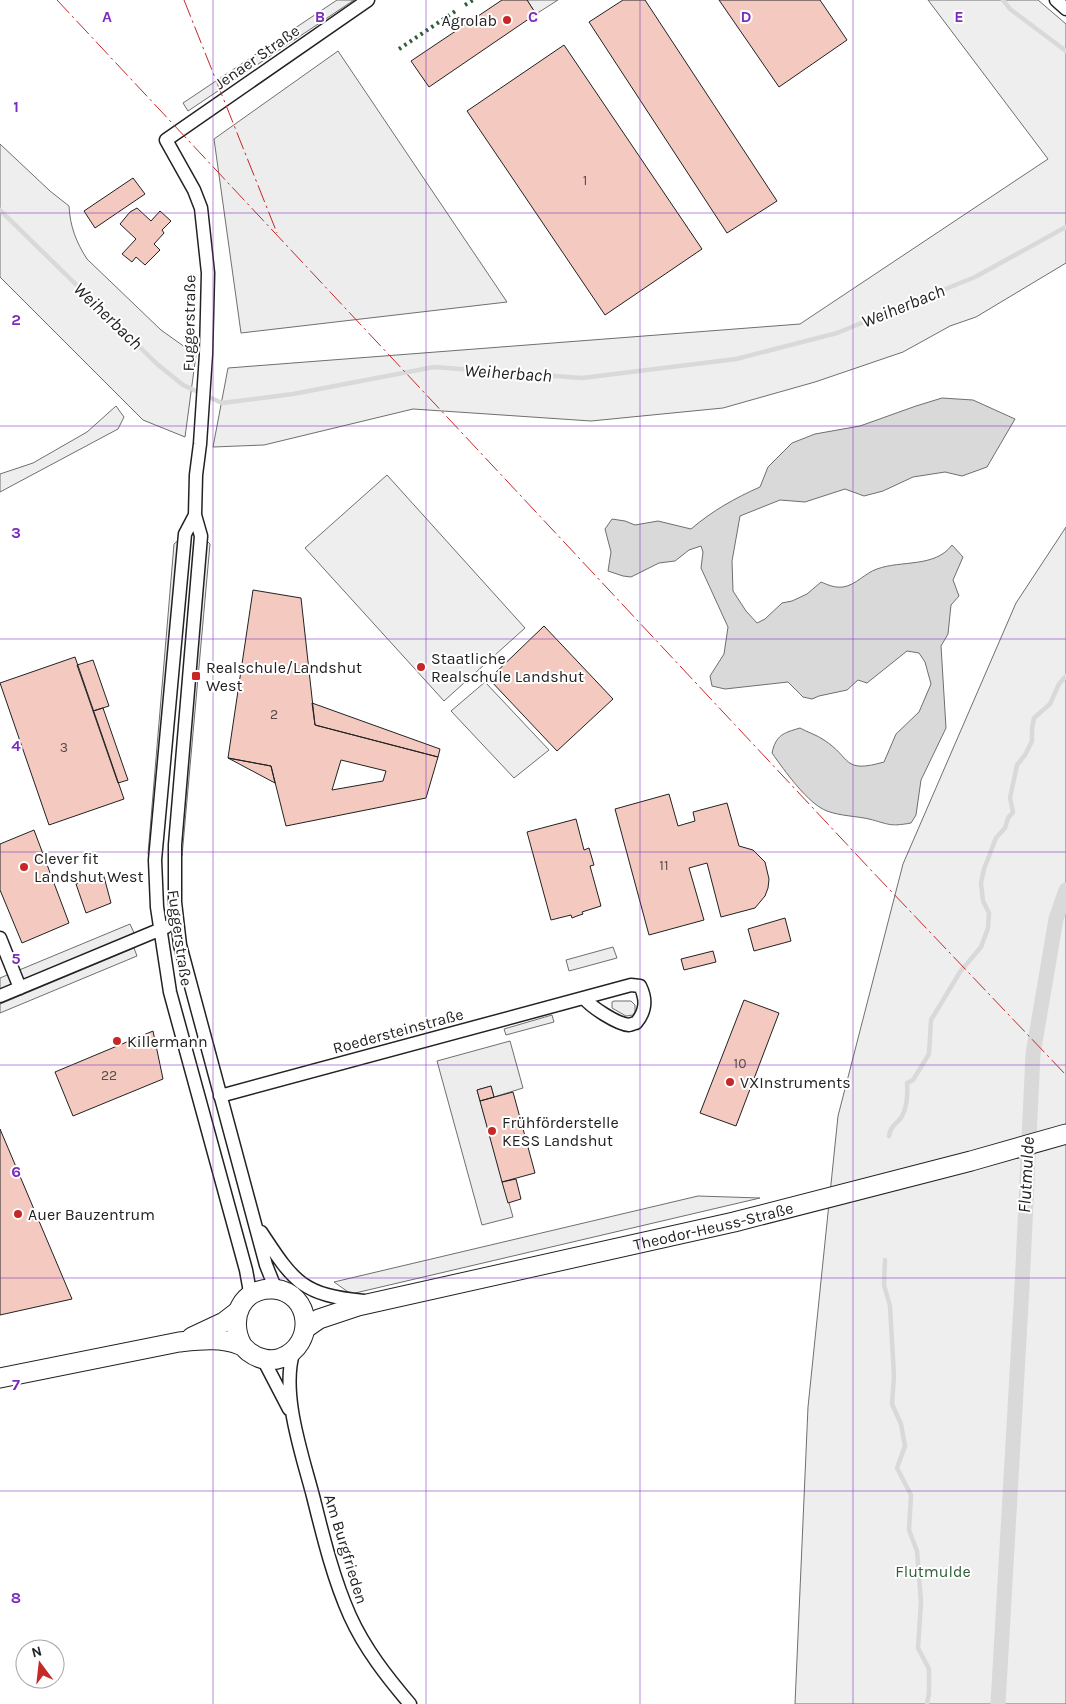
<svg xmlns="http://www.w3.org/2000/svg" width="1066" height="1704" font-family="Karla,sans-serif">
	<rect width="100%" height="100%" fill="#fff"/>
	<path fill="#eee" stroke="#6f6f6f" d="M 527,0 L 558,0 L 536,14 Z
		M 928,0 L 1038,0 L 1066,24 L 1066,263 L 976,317 L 950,326 L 903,352 L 815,382 L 723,408 L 591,421 L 413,409 L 264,445 L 213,447 L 228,368 L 800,324 L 1048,159 Z
		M 0,144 L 50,191 L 69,206 C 70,226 76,242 87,259 L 161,330 L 196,355 L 185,437 L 143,420 L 0,277 Z
		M 116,406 L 124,417 L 118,429 L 0,492 L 0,474 L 33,463 L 87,432 Z
		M 387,475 L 525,628 L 444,701 L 305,548 Z
		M 1066,527 L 1066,1704 L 795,1704 L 808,1407 L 838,1116 L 903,864 L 1016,603 Z
		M 485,682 L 549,750 L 514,778 L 451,711 Z
		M 614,1001 L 631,1001 L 635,1005 L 635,1012 L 633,1015 L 626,1016 L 612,1008 L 612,1002 Z
		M 698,1196 L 760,1198 L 351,1294 L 334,1282 Z"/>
	<path fill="#ededed" stroke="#6f6f6f" d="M 337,0 L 354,0 L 188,111 L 183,103 Z
		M 338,51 L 507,302 L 241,333 L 214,139 Z
		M 180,539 L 151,859 L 148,854 L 174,544 Z
		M 205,539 L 210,544 L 182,856 L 177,862 Z
		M 130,924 L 135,935 L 0,991 L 0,978 Z
		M 613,947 L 617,958 L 569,971 L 566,960 Z
		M 134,948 L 137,956 L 0,1013 L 0,1004 Z
		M 552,1015 L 554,1022 L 506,1035 L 504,1029 Z
		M 510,1041 L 523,1088 L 494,1097 L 491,1086 L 477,1090 L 513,1217 L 482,1225 L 437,1061 Z"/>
	<path fill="#d9d9d9" stroke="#6f6f6f" d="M 942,398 L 973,400 L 1015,419 L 987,467 L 962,476 L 945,472 L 913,477 L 883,491 L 864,496 L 845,489 L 805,502 L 780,500 L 740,516 L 732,561 L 733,591 L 746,611 L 757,623 L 765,619 L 782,603 L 792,601 L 807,594 L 821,582 C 828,585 835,588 843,587 C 856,585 865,573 877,569 C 901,560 935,568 952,545 L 963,557 L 953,580 L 959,596 L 951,605 L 948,634 L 941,646 L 946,728 L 921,780 L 916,815 L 911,823 C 889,827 889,824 869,819 C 856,816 840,816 827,811 C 808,804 784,770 772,753 C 776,735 783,733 800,728 C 807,732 817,735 824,740 C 852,758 842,774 884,762 L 896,734 L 919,712 L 931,684 L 925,662 L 919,653 L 907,651 L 867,683 L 858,680 L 847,690 L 819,696 L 812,699 L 803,697 L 788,682 L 725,689 L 712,686 L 710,676 L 724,654 L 728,627 L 701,568 L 703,552 L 701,546 L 689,550 L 675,561 L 659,563 L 631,577 L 623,576 L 608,571 L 611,552 L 605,529 L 612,519 L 625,521 L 635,525 L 658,521 L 691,529 C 712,511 735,498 760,487 L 768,467 L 792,443 L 815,434 L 860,426 L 916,406 Z"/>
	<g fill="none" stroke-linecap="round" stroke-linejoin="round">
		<path stroke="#d9d9d9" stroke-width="4.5" d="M 1003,0 L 1010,9 L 1066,51
			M 0,210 L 157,364 L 183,385 L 222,403 L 293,394 L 434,367 L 582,378 L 736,359 L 837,333 L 975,277 L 1066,227
			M 889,1136 C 891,1126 894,1126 900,1119 C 907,1110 908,1094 907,1083 L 913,1080 L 929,1054 L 931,1020 L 960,972 L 981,947 L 988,928 L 989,913 L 983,901 L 981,883 L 984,869 L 996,838 L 1005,828 L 1008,818 L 1013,812 L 1010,798 L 1017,765 L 1025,755 L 1032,741 L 1032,729 L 1034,718 L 1050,704 L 1059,684 L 1066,676
			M 885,1260 L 884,1285 L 890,1306 L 894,1376 L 892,1404 L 901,1424 L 905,1446 L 897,1468 L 911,1495 L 909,1530 L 917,1551 L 921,1602 L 918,1648 L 929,1669 L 929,1693 L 927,1704"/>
		<path stroke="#d9d9d9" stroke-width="15" d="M 998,1704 L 1022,1287 L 1033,1054 L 1056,919 L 1066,890"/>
	</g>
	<path fill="#f3c9c0" stroke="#222" fill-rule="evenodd" d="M 502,0 L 527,0 L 536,14 L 429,87 L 411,61 Z
		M 623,0 L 645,0 L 777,201 L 727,233 L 589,22 Z
		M 719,0 L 820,0 L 847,40 L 779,87 Z
		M 564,45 L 702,249 L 605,315 L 467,111 Z
		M 133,178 L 145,194 L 95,228 L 84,211 Z
		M 137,208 L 151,221 L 160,211 L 171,221 L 162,230 L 164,233 L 154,244 L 160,250 L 145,265 L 136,257 L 132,262 L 122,254 L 136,239 L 120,224 L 130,212 Z
		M 253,590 L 301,598 L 315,725 L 438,757 L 426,798 L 286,826 L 271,766 L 228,758 ZM 341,760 L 386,771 L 383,781 L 332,790 Z
		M 544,626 L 613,699 L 557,751 L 489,679 Z
		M 75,657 L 124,799 L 49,825 L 0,683 Z
		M 93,660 L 109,706 L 93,711 L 77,665 Z
		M 312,703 L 440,749 L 438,757 L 315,725 Z
		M 103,708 L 128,780 L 118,783 L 93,711 Z
		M 228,758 L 271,766 L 275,783 Z
		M 669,794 L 678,826 L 695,821 L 693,812 L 727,803 L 739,846 L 753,850 L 765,862 L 769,879 L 768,888 L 765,896 L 755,908 L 721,917 L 707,863 L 689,868 L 704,920 L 649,935 L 615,809 Z
		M 576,819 L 584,850 L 589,848 L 594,865 L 590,866 L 601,906 L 582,912 L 583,914 L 577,916 L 572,918 L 571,915 L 551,920 L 527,832 Z
		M 34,830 L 69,923 L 22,943 L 0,890 L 0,844 Z
		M 103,873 L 111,903 L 86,913 L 76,884 Z
		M 785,918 L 791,941 L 754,951 L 748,929 Z
		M 713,951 L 716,962 L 684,970 L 681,959 Z
		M 744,1000 L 779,1013 L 736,1126 L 700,1113 Z
		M 153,1031 L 163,1079 L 73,1116 L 55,1072 Z
		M 491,1086 L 494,1097 L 480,1101 L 477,1090 Z
		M 513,1092 L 535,1173 L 502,1182 L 480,1101 Z
		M 0,1129 L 72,1299 L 0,1315 Z
		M 516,1179 L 521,1199 L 508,1203 L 502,1182 Z"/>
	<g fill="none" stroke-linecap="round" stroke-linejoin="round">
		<defs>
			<path id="street" d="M 1056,0 L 1066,9
				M 195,515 L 185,534 L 155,860 L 157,907 L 170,992 L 246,1270 L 250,1292 L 247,1298
				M 0,938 L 20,988
				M 0,996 L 166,927
				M 220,1096 L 631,985 L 640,986 C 647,1000 646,1011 636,1023 C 635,1023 629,1025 629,1025 C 617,1024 591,1007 584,998
				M 261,1232 C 294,1282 302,1295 364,1301
				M 278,1290 L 274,1285 L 266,1265 L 180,945 L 175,902 L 175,845 L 201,536 L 195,515 L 196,475 L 200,444 L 206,354 L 208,273 L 201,208 L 194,190 L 166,140 L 368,0
				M 294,1350 C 280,1392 302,1454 313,1496 C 323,1536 333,1578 350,1616 C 365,1649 387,1677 410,1704
				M 263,1359 L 289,1409"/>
			<g id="secondary">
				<path id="s1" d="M 306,1328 L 319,1319 L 358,1306 L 734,1222 L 971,1161 L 1066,1134"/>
				<path d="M 192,1337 L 224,1322 L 237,1312"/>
				<path d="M 0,1378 L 179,1342 C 198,1340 222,1337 240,1345 C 244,1346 246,1350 249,1352 C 258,1359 271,1362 281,1358 C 316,1345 312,1293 274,1289 C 241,1287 228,1319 242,1345"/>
			</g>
		</defs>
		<use href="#street" stroke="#222" stroke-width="15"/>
		<use href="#secondary" stroke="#222" stroke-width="21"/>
		<use href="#street" stroke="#fff" stroke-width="12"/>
		<use href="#secondary" stroke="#fff" stroke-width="19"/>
		<path stroke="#2f5e38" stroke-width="4" stroke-dasharray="2.5 4" stroke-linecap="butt" d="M 465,5 L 473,0
			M 399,49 L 457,10"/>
		<path stroke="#c62828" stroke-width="1" stroke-dasharray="18 4 2.5 4" stroke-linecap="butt" d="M 57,0 L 869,868 L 1066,1075
			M 184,0 L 277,233"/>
	</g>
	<path fill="none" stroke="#7b2cbf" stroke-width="1" stroke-opacity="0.55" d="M 213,0 L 213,1704M 426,0 L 426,1704M 640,0 L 640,1704M 853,0 L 853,1704M 0,213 L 1066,213M 0,426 L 1066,426M 0,639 L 1066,639M 0,852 L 1066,852M 0,1065 L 1066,1065M 0,1278 L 1066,1278M 0,1491 L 1066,1491"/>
	<g fill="#c62828" stroke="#fff" stroke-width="2">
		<circle cx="507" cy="20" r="5"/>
		<circle cx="421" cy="667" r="5"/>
		<rect x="191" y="671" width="10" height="10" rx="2.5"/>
		<circle cx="24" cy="867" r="5"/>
		<circle cx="117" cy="1041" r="5"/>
		<circle cx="730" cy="1082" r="5"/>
		<circle cx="492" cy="1131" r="5"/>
		<circle cx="18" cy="1214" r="5"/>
	</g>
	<g text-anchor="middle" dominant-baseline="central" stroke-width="4" stroke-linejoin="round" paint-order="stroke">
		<g font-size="14" fill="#564c4a">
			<text x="585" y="180">1</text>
			<text x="274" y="714">2</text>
			<text x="64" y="747">3</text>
			<text x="664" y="865">11</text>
			<text x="740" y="1063">10</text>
			<text x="109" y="1075">22</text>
		</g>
		<g font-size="16" fill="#222" stroke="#fff" text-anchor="start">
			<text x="497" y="20" text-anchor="end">Agrolab</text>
			<text x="431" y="658">Staatliche<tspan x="431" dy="18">Realschule Landshut</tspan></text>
			<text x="206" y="667">Realschule/Landshut<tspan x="206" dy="18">West</tspan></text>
			<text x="34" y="858">Clever fit<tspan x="34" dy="18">Landshut West</tspan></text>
			<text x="127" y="1041">Killermann</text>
			<text x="740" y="1082">VXInstruments</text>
			<text x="502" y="1122">Frühförderstelle<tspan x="502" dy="18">KESS Landshut</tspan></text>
			<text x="28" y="1214">Auer Bauzentrum</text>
		</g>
		<g font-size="16" fill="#222" stroke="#fff">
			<text transform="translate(257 57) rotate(-35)">Jenaer Straße</text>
			<text transform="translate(189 323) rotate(-89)">Fuggerstraße</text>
			<text transform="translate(180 938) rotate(82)">Fuggerstraße</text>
			<text transform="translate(398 1031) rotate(-15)">Roedersteinstraße</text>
			<text stroke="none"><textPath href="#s1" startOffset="421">Theodor-Heuss-Straße</textPath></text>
			<text transform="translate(346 1549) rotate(73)">Am Burgfrieden</text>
		</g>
		<g font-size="16" fill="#2f5e38" stroke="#fff">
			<text x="933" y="1571">Flutmulde</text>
		</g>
		<g font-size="18" font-style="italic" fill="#222" stroke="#fff">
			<text transform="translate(903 306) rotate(-22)">Weiherbach</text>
			<text transform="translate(108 316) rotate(44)">Weiherbach</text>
			<text transform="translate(508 373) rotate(4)">Weiherbach</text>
			<text transform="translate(1026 1175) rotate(-87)">Flutmulde</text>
		</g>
	</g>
	<g font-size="16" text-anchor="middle" font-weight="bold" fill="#7b2cbf" stroke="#fff" stroke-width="4" stroke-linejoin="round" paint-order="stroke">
		<text x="107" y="22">A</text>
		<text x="320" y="22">B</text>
		<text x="533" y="22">C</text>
		<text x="746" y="22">D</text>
		<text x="959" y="22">E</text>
		<text x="16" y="112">1</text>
		<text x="16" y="325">2</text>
		<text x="16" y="538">3</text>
		<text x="16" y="751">4</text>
		<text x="16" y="964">5</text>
		<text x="16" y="1177">6</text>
		<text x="16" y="1390">7</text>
		<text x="16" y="1603">8</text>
	</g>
	<g transform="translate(40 1664) rotate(345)"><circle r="24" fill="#ffffff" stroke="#a7a7a7"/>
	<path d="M0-4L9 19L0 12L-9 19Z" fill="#c62828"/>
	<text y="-8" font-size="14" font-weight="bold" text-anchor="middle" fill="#222222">N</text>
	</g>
</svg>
